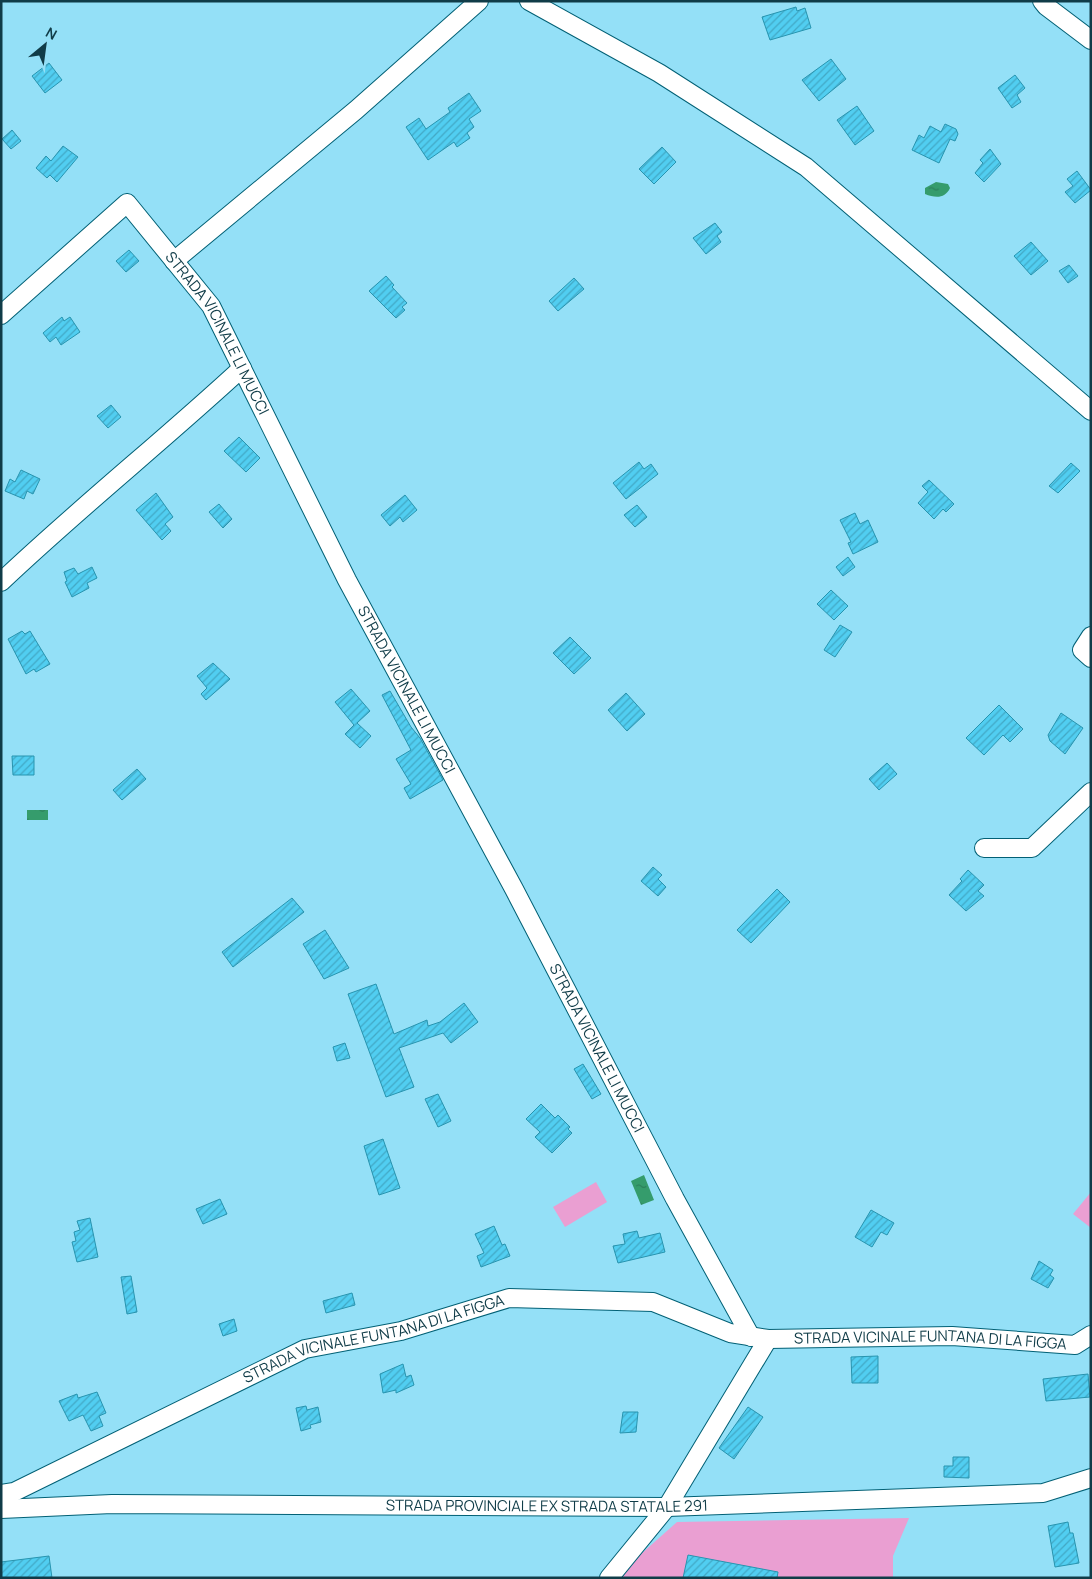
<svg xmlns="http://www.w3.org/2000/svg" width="1092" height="1579" font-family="Manrope,sans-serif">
	<defs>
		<pattern id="water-ripples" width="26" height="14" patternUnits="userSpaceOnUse" patternTransform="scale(1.25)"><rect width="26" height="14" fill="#359c6c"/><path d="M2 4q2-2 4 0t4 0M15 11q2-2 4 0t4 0" fill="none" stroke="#2b805b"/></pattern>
		<pattern id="building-hatch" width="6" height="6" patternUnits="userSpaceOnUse" patternTransform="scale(1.25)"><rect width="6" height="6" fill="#51cef1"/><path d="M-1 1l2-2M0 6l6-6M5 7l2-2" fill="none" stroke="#42a8c5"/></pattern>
	</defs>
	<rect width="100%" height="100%" fill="#94e0f7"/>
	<g fill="#ea9fd2">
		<polygon points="596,1182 607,1202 565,1227 553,1207"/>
		<polygon points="1091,1192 1091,1228 1073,1214"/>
		<polygon points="909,1518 893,1556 893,1578 621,1578 641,1554 677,1522"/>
	</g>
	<g fill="url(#water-ripples)">
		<path d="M 936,182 L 948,184 L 950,188 C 945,199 935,198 925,194 L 925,188 Z"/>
		<rect x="27" y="810" width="21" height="10"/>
		<polygon points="644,1175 654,1200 641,1205 631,1181"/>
	</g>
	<g fill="url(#building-hatch)" stroke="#2794af">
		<polygon points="796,7 797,11 805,8 811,28 770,40 762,17"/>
		<polygon points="831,59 846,79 819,101 802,80"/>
		<polygon points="49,63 62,80 45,93 32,76"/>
		<polygon points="1015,75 1025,88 1017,95 1021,102 1012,108 998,88"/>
		<polygon points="469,93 481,111 469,119 474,127 467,133 470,138 457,147 454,142 428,160 406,127 419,118 426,129 450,112 448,108"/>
		<polygon points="857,106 874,131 855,145 837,120"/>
		<polygon points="945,124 956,129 958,134 955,141 950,139 939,163 912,150 919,135 924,138 930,126 941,132"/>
		<polygon points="12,130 21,141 11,149 2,139"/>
		<polygon points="63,146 78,157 57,182 50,175 47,178 36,168 46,156 51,161"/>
		<polygon points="662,147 676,162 654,184 639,169"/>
		<polygon points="990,149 1001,164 984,182 975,173 983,163 980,160"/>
		<polygon points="1077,171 1091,190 1075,203 1065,192 1073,186 1067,179"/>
		<polygon points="715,223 722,232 717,236 721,242 706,254 693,238"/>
		<polygon points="1031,242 1048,261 1031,275 1014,256"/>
		<polygon points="129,250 139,261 126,272 116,261"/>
		<polygon points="1069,265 1078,276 1068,283 1059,271"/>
		<polygon points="386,276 394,285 392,287 407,303 402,307 405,310 396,318 369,291"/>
		<polygon points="574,278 584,289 558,311 549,301"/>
		<polygon points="62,317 64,321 70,317 80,332 61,345 56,337 50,342 43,333"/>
		<polygon points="111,405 121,417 108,428 97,416"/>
		<polygon points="239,437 260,458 246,472 224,451"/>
		<polygon points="639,462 644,469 651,464 658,474 626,499 613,483"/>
		<polygon points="1071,463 1080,471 1058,493 1049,486"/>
		<polygon points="21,470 40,479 33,494 27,491 24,499 5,491 10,479 15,482"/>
		<polygon points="929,480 954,504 946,512 943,509 934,519 918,503 928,492 922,486"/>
		<polygon points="156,493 173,517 165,524 171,531 162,540 136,510"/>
		<polygon points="405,495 417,510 403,522 400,517 390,526 381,515"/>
		<polygon points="219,504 232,519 223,528 209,512"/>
		<polygon points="637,505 647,517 635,527 624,515"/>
		<polygon points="855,513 860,524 868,520 878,542 853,554 848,543 851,542 840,520"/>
		<polygon points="848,557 855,567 843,576 836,567"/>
		<polygon points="92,567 97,578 87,583 89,588 72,597 65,582 67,581 64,572 74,568 78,574"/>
		<polygon points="831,590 848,606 834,620 817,604"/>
		<polygon points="840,625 852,632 835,657 824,650"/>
		<polygon points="22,631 25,634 30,631 50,664 36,672 34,669 26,674 8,639"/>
		<polygon points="570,637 591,658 574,674 553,653"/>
		<polygon points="213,663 230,679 206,700 201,694 207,688 197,676"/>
		<polygon points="351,689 370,711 357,723 371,736 360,748 345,734 354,725 335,702"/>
		<polygon points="390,691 411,727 420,738 443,780 410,799 404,788 411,784 396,759 411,750 382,695"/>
		<polygon points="626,693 645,714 627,731 608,710"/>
		<polygon points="999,705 1023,729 1010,742 1003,735 984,755 966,738"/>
		<polygon points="1061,713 1083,728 1065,754 1050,741 1048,735"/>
		<polygon points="12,756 34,756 34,775 13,775"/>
		<polygon points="887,763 897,774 879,790 869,779"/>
		<polygon points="137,769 146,779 122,800 113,790"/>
		<polygon points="653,867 662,875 658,879 666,887 658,896 641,881"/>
		<polygon points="968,870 984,885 978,891 984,896 966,911 949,895 962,881 960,879"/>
		<polygon points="777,889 790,902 751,943 737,930"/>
		<polygon points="292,898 304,912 233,967 222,952"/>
		<polygon points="325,930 349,968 324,979 303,944"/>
		<polygon points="376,984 394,1034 427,1020 428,1026 440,1022 464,1003 478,1022 451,1043 443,1033 399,1048 414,1087 386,1097 348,994"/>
		<polygon points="345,1043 350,1058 337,1061 333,1047"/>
		<polygon points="583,1064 601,1094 592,1099 574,1069"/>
		<polygon points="438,1094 451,1121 438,1127 425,1099"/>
		<polygon points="541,1104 555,1118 558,1115 570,1127 568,1129 572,1133 552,1153 535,1137 540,1132 526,1119"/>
		<polygon points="383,1139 400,1188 379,1195 364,1146"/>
		<polygon points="220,1199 227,1214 203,1224 196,1209"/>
		<polygon points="871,1210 894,1223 887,1235 881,1232 872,1247 855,1237"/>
		<polygon points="90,1218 98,1257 77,1262 72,1242 76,1241 74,1232 80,1230 77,1221"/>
		<polygon points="494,1226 502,1245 505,1244 510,1256 481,1267 477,1256 484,1253 475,1234"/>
		<polygon points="637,1231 639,1238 660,1233 665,1252 618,1263 613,1246 625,1244 623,1234"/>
		<polygon points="1039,1261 1053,1270 1050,1275 1054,1278 1048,1288 1031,1279"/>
		<polygon points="131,1276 137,1312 127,1314 121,1277"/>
		<polygon points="352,1293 355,1305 326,1313 323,1301"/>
		<polygon points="234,1319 237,1331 223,1336 219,1324"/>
		<polygon points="878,1356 878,1383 852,1383 851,1357"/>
		<polygon points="403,1364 406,1377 411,1375 414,1385 396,1393 396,1390 383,1393 380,1374"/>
		<polygon points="1088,1374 1090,1397 1046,1401 1043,1379"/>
		<polygon points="97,1392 106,1413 99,1416 103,1426 91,1431 83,1415 69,1421 59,1401 77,1394 78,1398"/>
		<polygon points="306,1406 307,1410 318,1407 321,1422 310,1425 311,1428 301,1431 296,1408"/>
		<polygon points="748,1407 763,1417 734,1459 719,1448"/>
		<polygon points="623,1412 638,1412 636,1432 620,1433"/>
		<polygon points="953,1457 969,1457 969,1478 944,1477 944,1466 953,1466"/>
		<polygon points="1068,1522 1070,1533 1073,1533 1079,1563 1055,1567 1048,1526"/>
		<polygon points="688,1555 778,1572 777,1578 683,1578"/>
		<polygon points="49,1556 52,1578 1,1578 1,1562"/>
	</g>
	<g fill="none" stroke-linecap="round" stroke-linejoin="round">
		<defs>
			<g id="minor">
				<polyline points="529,1 659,73 806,167 1091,411"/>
				<polyline points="1042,1 1046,6 1091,40"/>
				<polyline points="174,261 356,110 479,1"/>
				<path id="s1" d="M 1,315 L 127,203 L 211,306 L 347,580 L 514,889 L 675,1199 L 751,1337"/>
				<path d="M 1,582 C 79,508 163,441 242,368"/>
				<polyline points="1091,636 1082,650 1091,658"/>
				<polyline points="984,848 1032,848 1091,792"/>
				<path id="s2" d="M 1,1494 L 14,1492 L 305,1349 L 401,1331 L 509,1298 L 653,1302 L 730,1333 L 768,1339 L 952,1336 L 1075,1345 L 1091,1335"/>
				<path id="s3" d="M 1,1509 L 112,1504 L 667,1507 L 1043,1493 L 1091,1478"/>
				<polyline points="609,1578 667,1507 768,1339"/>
			</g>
		</defs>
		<use href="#minor" stroke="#026075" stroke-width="20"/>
		<use href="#minor" stroke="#fff" stroke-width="18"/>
	</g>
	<g text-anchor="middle" stroke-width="5" stroke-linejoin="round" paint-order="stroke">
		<g font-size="15" fill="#103c48" stroke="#94e0f7">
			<text dy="5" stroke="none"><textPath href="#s1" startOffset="328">STRADA VICINALE LI MUCCI</textPath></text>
			<text dy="5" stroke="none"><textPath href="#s1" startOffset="732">STRADA VICINALE LI MUCCI</textPath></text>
			<text dy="5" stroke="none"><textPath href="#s1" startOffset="1138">STRADA VICINALE LI MUCCI</textPath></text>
			<text dy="5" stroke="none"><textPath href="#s2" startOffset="406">STRADA VICINALE FUNTANA DI LA FIGGA</textPath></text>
			<text dy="5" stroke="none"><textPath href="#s2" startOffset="976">STRADA VICINALE FUNTANA DI LA FIGGA</textPath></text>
			<text dy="5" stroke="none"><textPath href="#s3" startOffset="546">STRADA PROVINCIALE EX STRADA STATALE 291</textPath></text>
		</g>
	</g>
	<rect width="1092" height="1579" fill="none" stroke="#103c48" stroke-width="5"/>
	<g transform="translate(45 45) rotate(29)" stroke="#94e0f7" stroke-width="4" paint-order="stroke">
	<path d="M0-4L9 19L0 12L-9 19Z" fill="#103c48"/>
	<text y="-8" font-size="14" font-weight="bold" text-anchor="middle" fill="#103c48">N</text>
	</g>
</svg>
